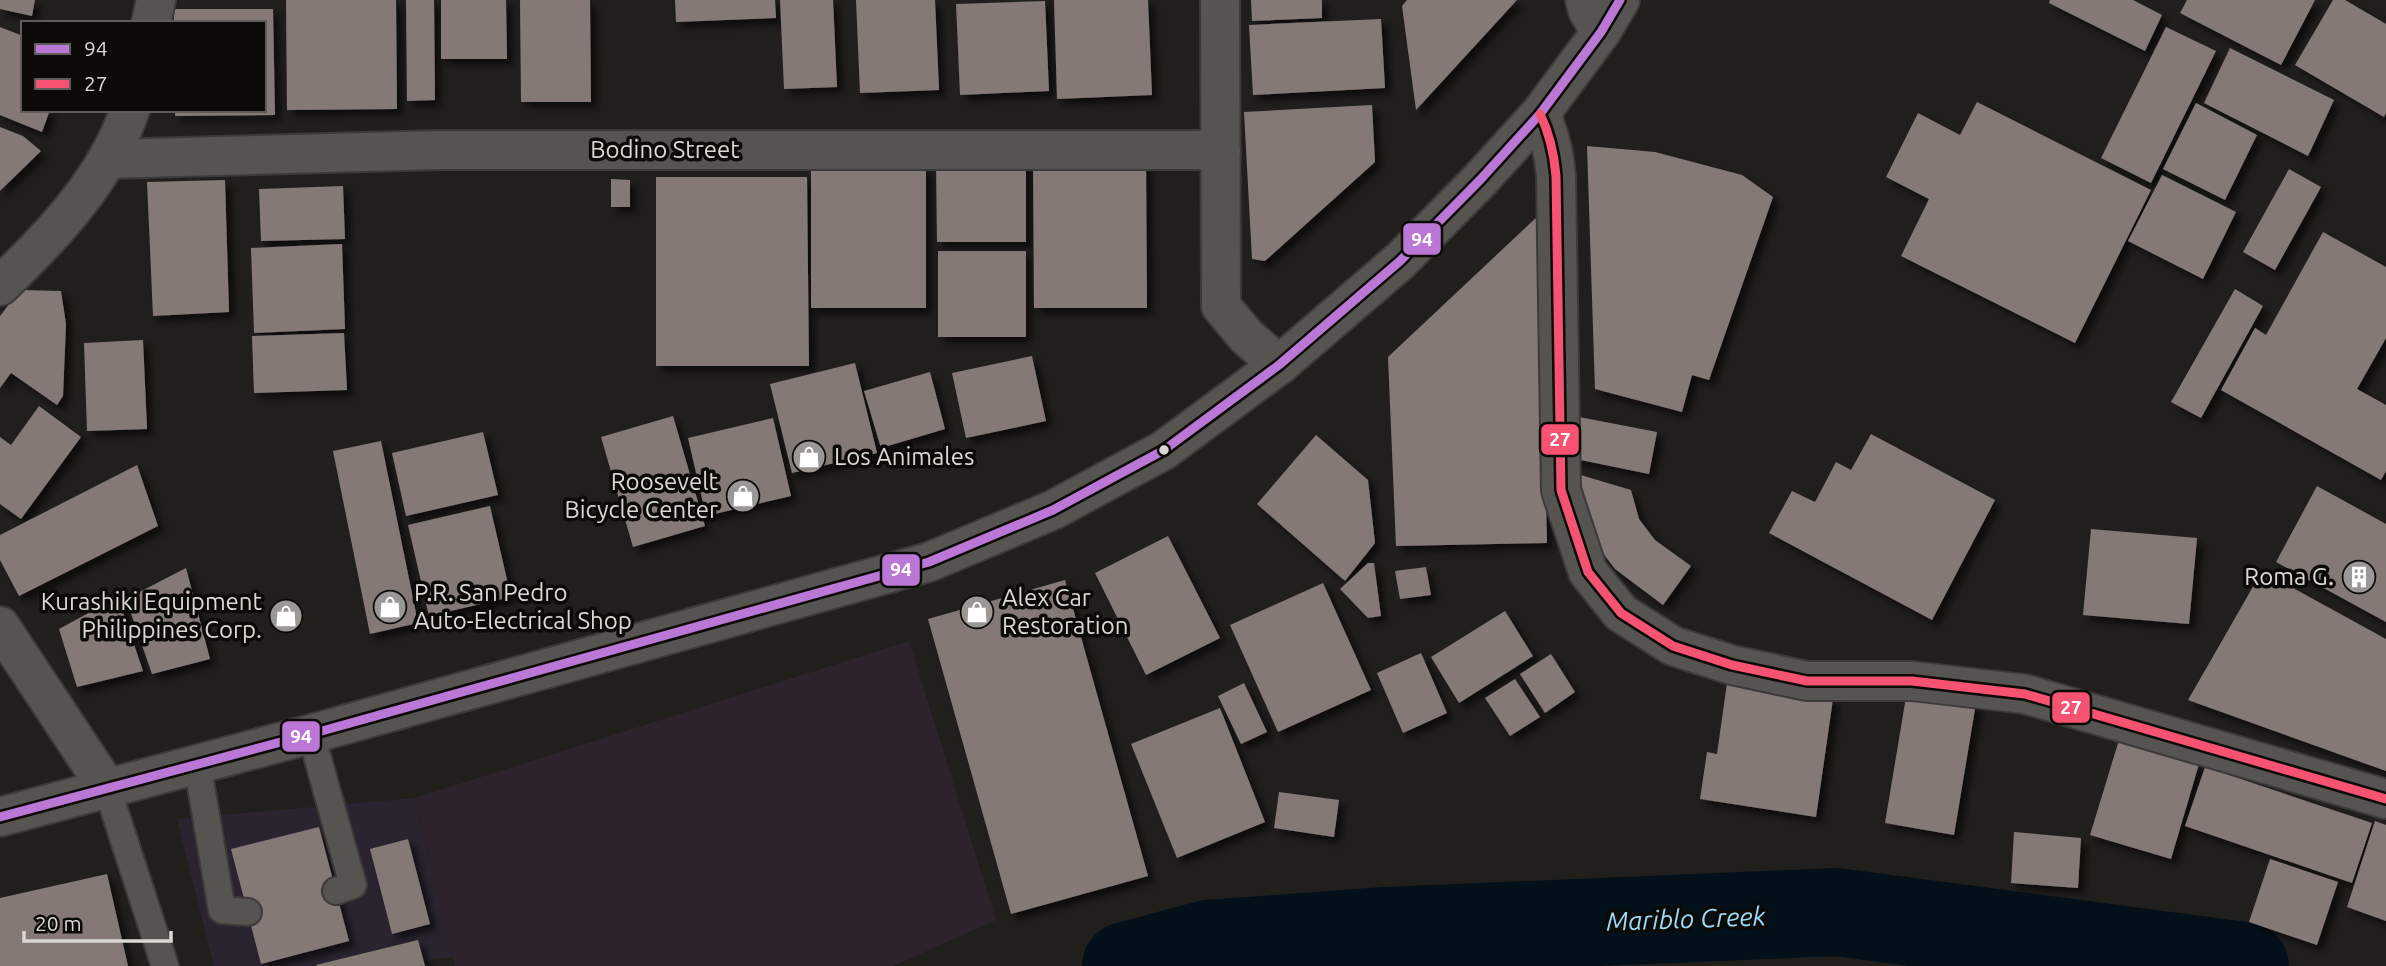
<svg xmlns="http://www.w3.org/2000/svg" width="2386" height="966" font-family="Ubuntu,sans-serif">
	<defs>
		<filter id="shadow"><feDropShadow dx="6" dy="6" stdDeviation="3.5" flood-color="#0009"/></filter>
	</defs>
	<rect width="100%" height="100%" fill="#211f1c"/>
	<polygon fill="#2b2330" points="415,798 453,957 365,966 214,966 177,819"/>
	<polygon fill="#2e222c" points="909,641 996,920 893,966 455,966 415,798"/>
	<g fill="none" stroke-linecap="round" stroke-linejoin="round">
		<polyline stroke="#03101a" stroke-width="88" points="1126,966 1208,944 1386,931 1837,912 2245,966"/>
	</g>
	<g fill="#857976" filter="url(#shadow)">
		<polygon points="0,0 35,0 32,16 0,9"/>
		<polygon points="286,0 396,0 397,109 287,110"/>
		<polygon points="406,0 434,0 435,100 407,101"/>
		<polygon points="441,0 506,0 507,59 441,59"/>
		<polygon points="520,0 590,0 591,102 521,102"/>
		<polygon points="675,0 775,0 776,18 676,22"/>
		<polygon points="780,0 833,0 837,87 784,89"/>
		<polygon points="856,0 935,0 939,90 860,93"/>
		<polygon points="1054,0 1148,0 1152,95 1057,99"/>
		<polygon points="1251,0 1322,0 1322,18 1252,21"/>
		<polygon points="1407,0 1517,0 1416,110 1402,6"/>
		<polygon points="2050,0 2133,0 2162,15 2145,51 2049,3"/>
		<polygon points="2187,0 2315,0 2281,65 2180,13"/>
		<polygon points="2333,0 2345,0 2386,24 2386,113 2384,117 2295,65"/>
		<polygon points="1045,1 1049,91 960,95 956,4"/>
		<polygon points="174,9 273,9 275,115 175,116 175,110 264,110 264,23 174,23"/>
		<polygon points="1381,19 1385,88 1253,95 1249,25"/>
		<polygon points="0,27 23,36 23,110 50,110 42,132 0,115"/>
		<polygon points="2166,27 2216,51 2151,183 2101,158"/>
		<polygon points="2230,48 2334,100 2308,156 2204,103"/>
		<polygon points="1977,102 2151,190 2075,343 1901,256 1929,199 1886,177 1918,113 1960,135"/>
		<polygon points="2196,103 2257,135 2225,200 2163,169"/>
		<polygon points="1372,105 1375,162 1265,261 1252,259 1244,112"/>
		<polygon points="0,127 23,136 41,151 0,191"/>
		<polygon points="1587,146 1655,152 1742,175 1773,197 1709,380 1692,375 1682,412 1595,389"/>
		<polygon points="1033,160 1146,160 1147,308 1034,308"/>
		<polygon points="936,161 1026,161 1026,242 937,242"/>
		<rect x="811" y="168" width="115" height="140"/>
		<polygon points="2289,169 2321,187 2275,270 2243,252"/>
		<polygon points="2162,175 2236,212 2203,279 2128,241"/>
		<polygon points="656,177 807,177 809,366 656,366"/>
		<polygon points="611,179 630,180 630,207 611,207"/>
		<polygon points="225,180 229,312 153,316 147,182"/>
		<polygon points="343,186 345,239 261,241 259,189"/>
		<polygon points="1539,215 1547,543 1396,546 1388,357"/>
		<polygon points="2323,232 2386,267 2386,338 2357,389 2386,405 2386,471 2381,480 2221,390 2255,328 2266,335"/>
		<polygon points="342,244 345,329 254,333 251,248"/>
		<rect x="938" y="251" width="88" height="86"/>
		<polygon points="2235,289 2263,306 2201,418 2171,402"/>
		<polygon points="20,290 61,291 66,324 63,396 57,405 11,373 0,388 0,316"/>
		<polygon points="344,333 347,390 254,393 252,336"/>
		<polygon points="143,340 147,429 87,431 84,343"/>
		<polygon points="1032,356 1046,421 966,438 952,373"/>
		<polygon points="855,363 877,453 792,473 770,384"/>
		<polygon points="930,372 945,429 881,448 864,391"/>
		<polygon points="39,406 81,437 21,519 0,504 0,437 11,445"/>
		<polygon points="673,416 705,526 633,547 601,437"/>
		<polygon points="1574,416 1657,432 1649,474 1566,457"/>
		<polygon points="773,418 791,496 706,516 688,438"/>
		<polygon points="483,432 498,495 406,516 392,453"/>
		<polygon points="1871,434 1995,500 1932,620 1769,533 1792,491 1815,502 1836,462 1851,470"/>
		<polygon points="1316,435 1368,480 1375,543 1345,581 1257,504"/>
		<polygon points="381,441 418,623 370,634 333,451"/>
		<polygon points="137,465 158,526 19,596 0,560 0,535"/>
		<polygon points="1574,473 1631,490 1639,519 1655,540 1691,566 1663,605 1615,569 1599,548"/>
		<polygon points="2317,486 2386,524 2386,622 2276,562"/>
		<polygon points="490,506 511,597 429,616 408,525"/>
		<polygon points="2091,529 2197,538 2189,624 2083,615"/>
		<polygon points="1168,536 1220,638 1146,675 1095,573"/>
		<polygon points="1368,563 1374,563 1381,616 1368,618 1340,589"/>
		<polygon points="1426,567 1431,595 1400,599 1395,571"/>
		<polygon points="186,568 210,659 152,674 126,599"/>
		<polygon points="2262,571 2386,639 2386,771 2188,700"/>
		<polygon points="1065,580 1148,876 1011,914 928,619"/>
		<polygon points="1323,583 1371,690 1278,732 1230,625"/>
		<polygon points="118,597 143,671 77,687 59,629"/>
		<polygon points="1505,611 1533,656 1459,703 1431,657"/>
		<polygon points="1421,653 1447,713 1403,733 1377,673"/>
		<polygon points="1551,654 1575,692 1545,713 1520,674"/>
		<polygon points="1515,679 1540,717 1510,736 1485,698"/>
		<polygon points="1244,683 1267,732 1241,744 1218,696"/>
		<polygon points="1727,683 1833,699 1816,817 1700,799 1707,752 1717,754"/>
		<polygon points="1907,691 1976,703 1954,835 1885,823"/>
		<polygon points="1220,708 1265,822 1177,858 1131,744"/>
		<polygon points="2119,740 2199,764 2171,859 2090,835"/>
		<polygon points="2205,767 2372,823 2352,883 2185,826"/>
		<polygon points="1279,792 1339,800 1334,837 1274,828"/>
		<polygon points="2375,821 2386,825 2386,921 2347,907"/>
		<polygon points="319,827 349,941 261,964 231,849"/>
		<polygon points="2014,832 2081,838 2078,888 2011,883"/>
		<polygon points="408,839 430,924 392,934 370,849"/>
		<polygon points="2270,859 2338,882 2317,945 2249,922"/>
		<polygon points="107,874 128,966 0,966 0,898"/>
		<polygon points="418,940 425,966 317,966 316,965"/>
	</g>
	<g fill="none" stroke-linecap="round" stroke-linejoin="round">
		<defs>
			<g id="lane">
				<polyline points="311,734 353,885 336,891"/>
				<polyline points="197,763 222,910 248,912"/>
				<polyline points="107,788 165,966"/>
			</g>
			<g id="street">
				<polyline points="1220,0 1221,306 1246,336 1279,365"/>
				<polyline points="151,23 156,0"/>
				<path d="M 1540,114 C 1550,134 1554,153 1556,176 L 1561,490 L 1588,572 L 1621,613 L 1673,646 L 1732,665 L 1807,681 L 1912,681 L 2025,694 L 2386,799"/>
				<polyline points="108,159 439,150 1221,150"/>
				<path d="M 0,286 C 53,235 105,181 130,110"/>
				<polyline points="0,626 107,788"/>
			</g>
			<g id="secondary">
				<polyline points="1585,0 1588,11 1601,32"/>
				<polyline points="0,817 311,734 929,562 1053,510 1164,450 1279,365 1400,261 1480,180 1540,114 1601,32 1620,0"/>
			</g>
		</defs>
		<use href="#lane" stroke="#3c3a38" stroke-width="30"/>
		<use href="#street" stroke="#3c3a38" stroke-width="42"/>
		<use href="#secondary" stroke="#3c3a38" stroke-width="42"/>
		<use href="#lane" stroke="#565451" stroke-width="26"/>
		<use href="#street" stroke="#565451" stroke-width="38"/>
		<use href="#secondary" stroke="#565451" stroke-width="38"/>
		<defs>
			<polyline id="bus-1" points="0,817 311,734 929,562 1053,510 1164,450 1279,365 1400,261 1480,180 1540,114 1601,32 1620,0"/>
			<path id="bus-2" d="M 1540,114 C 1550,134 1554,153 1556,176 L 1561,490 L 1588,572 L 1621,613 L 1673,646 L 1732,665 L 1807,681 L 1912,681 L 2025,694 L 2386,799"/>
		</defs>
		<use href="#bus-1" stroke="#0c0a07" stroke-width="14"/>
		<use href="#bus-2" stroke="#0c0a07" stroke-width="14"/>
		<use href="#bus-1" stroke="#ba77d6" stroke-width="9"/>
		<use href="#bus-2" stroke="#f65372" stroke-width="9"/>
	</g>
	<defs>
		<symbol id="shop-disc" viewBox="-11 -11 22 22"><circle r="9.5" fill="#9a9794" stroke="#0c0a07"/><path d="M-5-2.5h2.3a2.7 3.5 0 0 1 5.4 0H5L5.5 6h-11ZM-1.5-2.5h3a1.5 2.3 0 0 0-3 0Z" fill="#fff"/></symbol>
		<symbol id="building-disc" viewBox="-11 -11 22 22"><circle r="9.5" fill="#9a9794" stroke="#0c0a07"/><path d="M-4-6H4V6H1V3H-1V6H-4ZM-2.5-4.3h1.7v1.8h-1.7ZM.8-4.3h1.7v1.8H.8ZM-2.5-1h1.7V.8h-1.7ZM.8-1h1.7V.8H.8Z" fill="#fff"/></symbol>
	</defs>
	<g fill-rule="evenodd">
		<use href="#shop-disc" x="790" y="438" width="38" height="38"/>
		<use href="#shop-disc" x="724" y="477" width="38" height="38"/>
		<use href="#building-disc" x="2340" y="558" width="38" height="38"/>
		<use href="#shop-disc" x="371" y="588" width="38" height="38"/>
		<use href="#shop-disc" x="958" y="593" width="38" height="38"/>
		<use href="#shop-disc" x="267" y="597" width="38" height="38"/>
	</g>
	<circle fill="#dbd8d4" stroke="#0c0a07" stroke-width="2.5" cx="1164" cy="450" r="6"/>
	<g text-anchor="middle" stroke-width="7" stroke-linejoin="round" paint-order="stroke">
		<g font-size="24" fill="#dbd8d4" stroke="#0c0a07">
			<text x="665" y="158">Bodino Street</text>
		</g>
		<g font-size="24" fill="#dbd8d4" stroke="#0c0a07" text-anchor="start">
			<text x="834" y="465">Los Animales</text>
			<text x="718" y="490" text-anchor="end">Roosevelt<tspan x="718" dy="28">Bicycle Center</tspan></text>
			<text x="2334" y="585" text-anchor="end">Roma G.</text>
			<text x="414" y="601">P.R. San Pedro<tspan x="414" dy="28">Auto-Electrical Shop</tspan></text>
			<text x="1002" y="606">Alex Car<tspan x="1002" dy="28">Restoration</tspan></text>
			<text x="262" y="610" text-anchor="end">Kurashiki Equipment<tspan x="262" dy="28">Philippines Corp.</tspan></text>
		</g>
		<g font-size="26" font-style="italic" fill="#9cdafa" stroke="#0c0a07">
			<text transform="translate(1686 919) rotate(-2)" y="9">Mariblo Creek</text>
		</g>
	</g>
	<g stroke="#0c0a07" stroke-width="2.5">
		<rect x="1402" y="222" width="40" height="34" rx="7" fill="#ba77d6"/>
		<rect x="1540" y="423" width="40" height="33" rx="7" fill="#f65372"/>
		<rect x="881" y="553" width="40" height="34" rx="7" fill="#ba77d6"/>
		<rect x="2051" y="691" width="40" height="33" rx="7" fill="#f65372"/>
		<rect x="281" y="720" width="40" height="33" rx="7" fill="#ba77d6"/>
	</g>
	<g font-size="19" text-anchor="middle" font-weight="bold" fill="#fff">
		<text x="1422" y="246">94</text>
		<text x="1560" y="446">27</text>
		<text x="901" y="576">94</text>
		<text x="2071" y="714">27</text>
		<text x="301" y="743">94</text>
	</g>
	<rect x="21" y="21" width="245" height="91" fill="#0c0a07" stroke="#5f5c59" stroke-width="2"/>
	<rect x="35" y="44" width="35" height="10" fill="#ba77d6" stroke="#5f5c59" stroke-width="2"/>
	<text x="84" y="56" font-size="21" fill="#dbd8d4">94</text>
	<rect x="35" y="79" width="35" height="10" fill="#f65372" stroke="#5f5c59" stroke-width="2"/>
	<text x="84" y="91" font-size="21" fill="#dbd8d4">27</text>
	<path d="M24 931v10h147v-10" fill="none" stroke="#dbd8d4" stroke-width="3.5"/>
	<text x="35" y="931" font-size="21" fill="#dbd8d4" stroke="#0c0a07" stroke-width="5" paint-order="stroke">20 m</text>
</svg>
